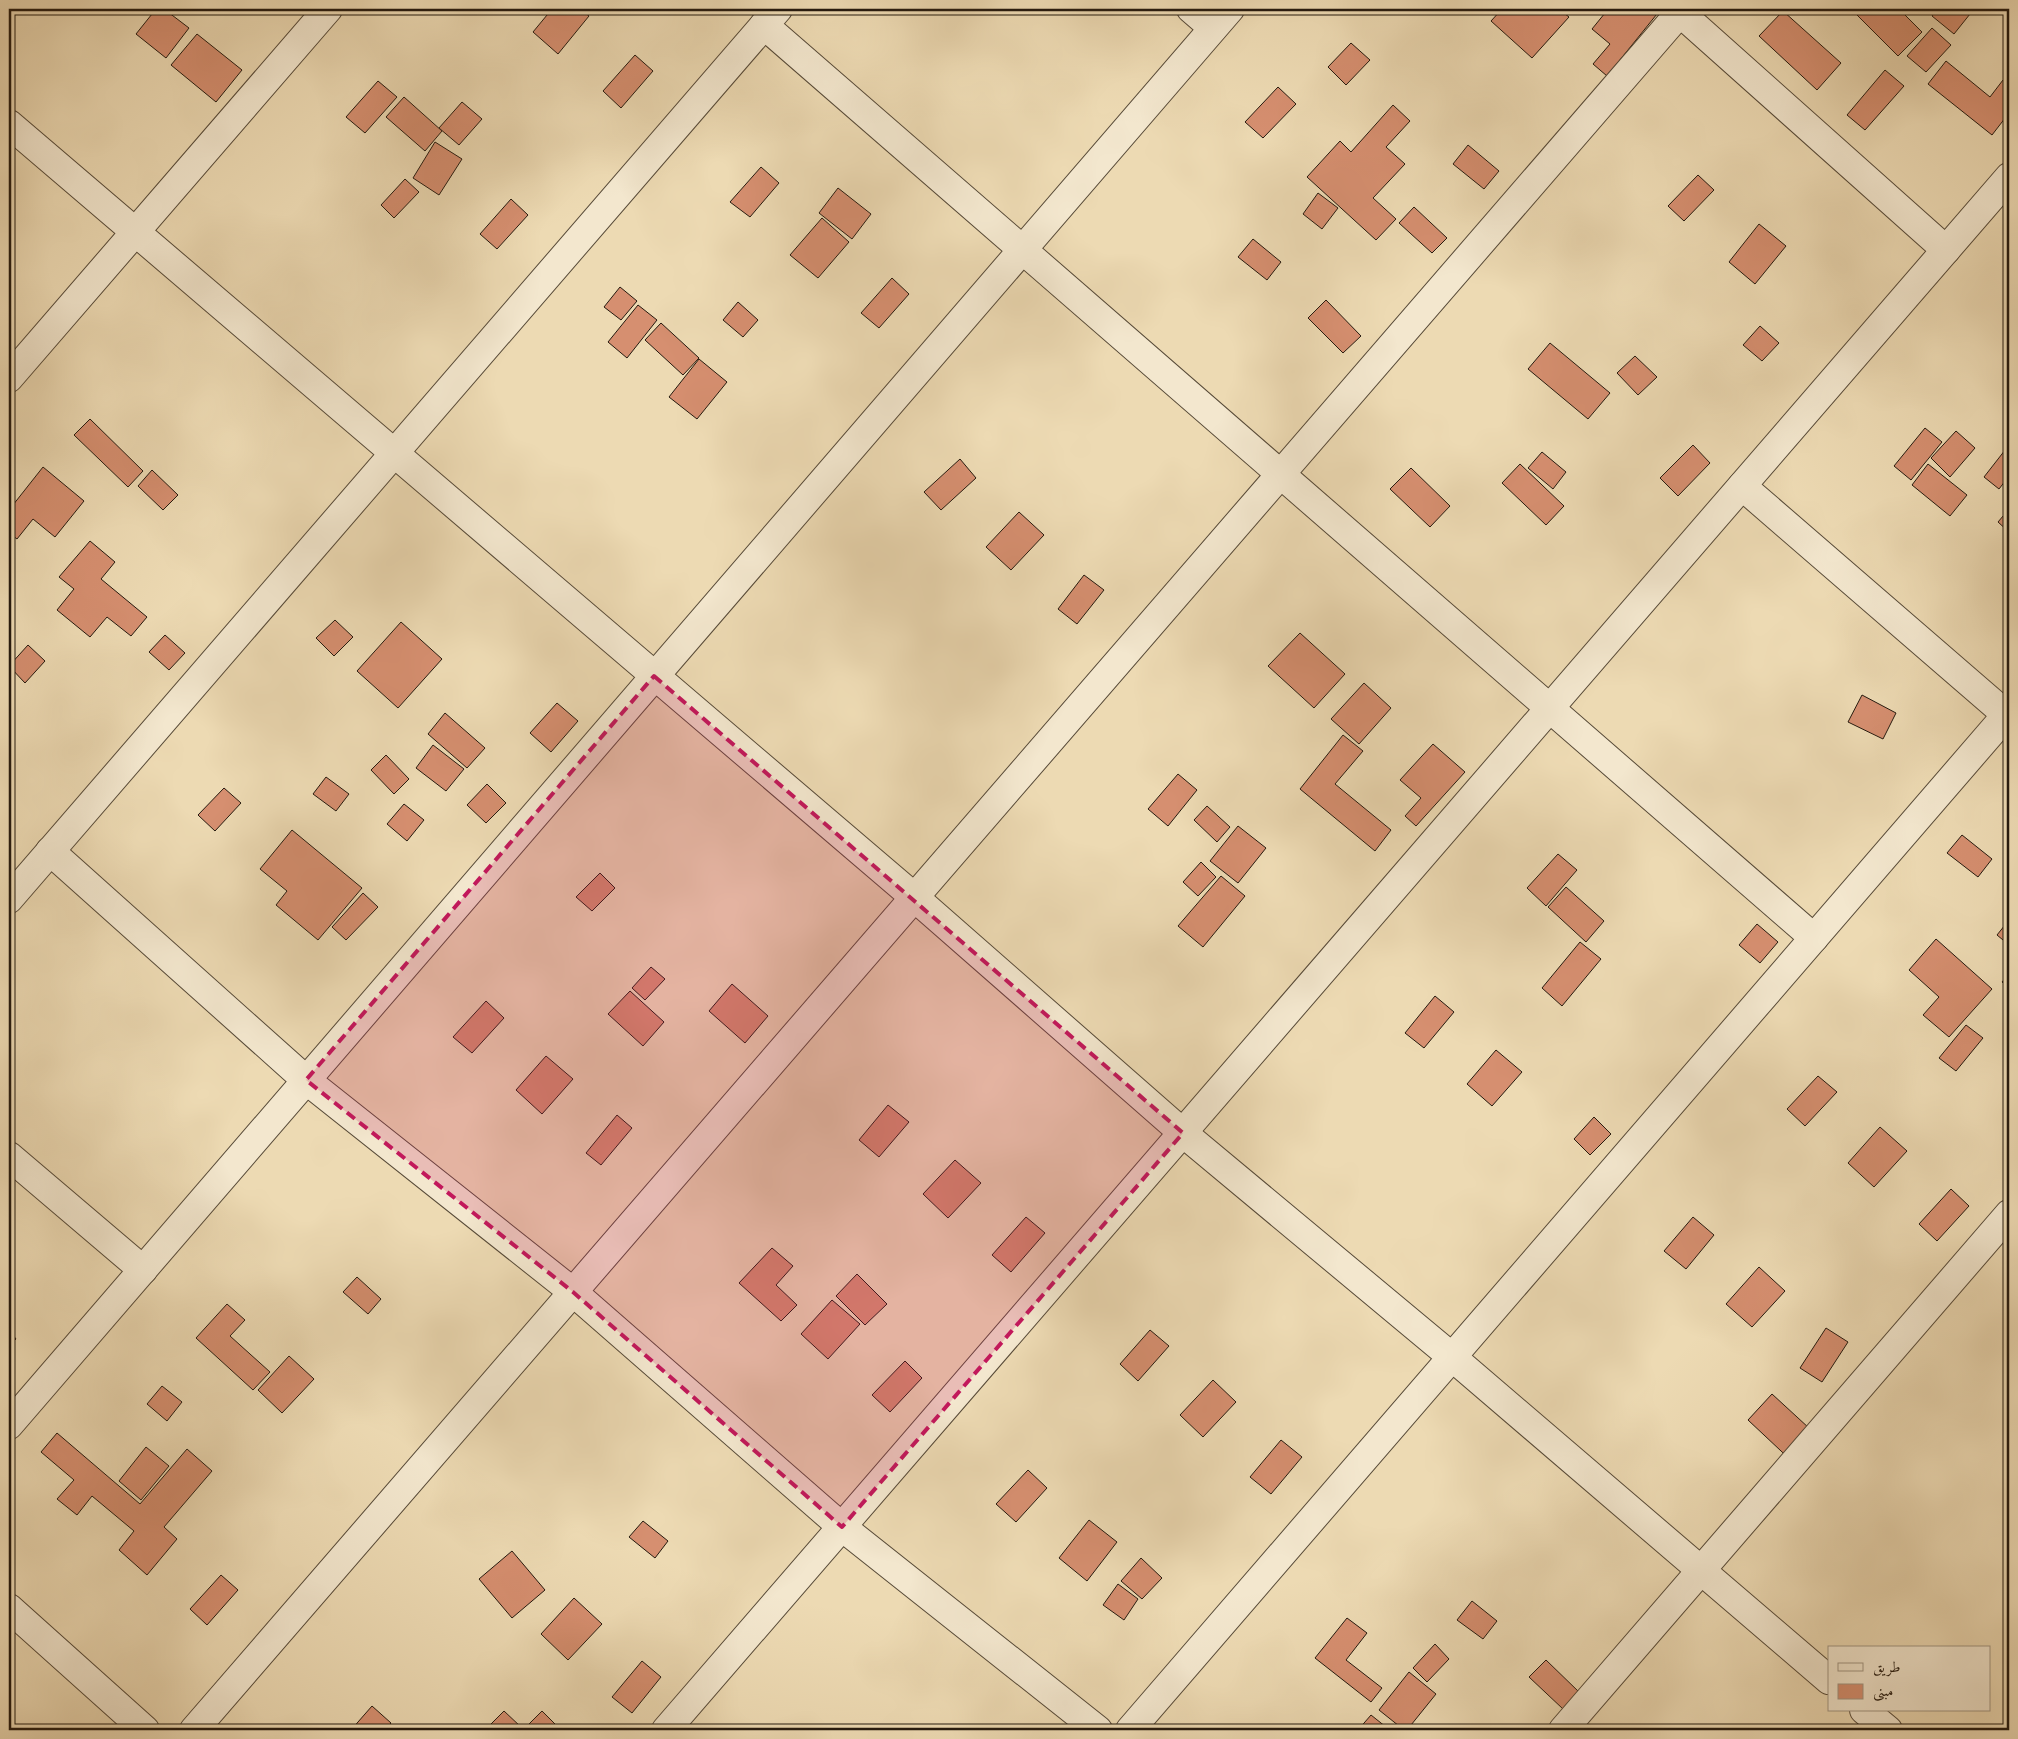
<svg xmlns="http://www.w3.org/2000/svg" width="2018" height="1739" font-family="'IM FELL DW Pica',Amiri,serif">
	<rect width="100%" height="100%" fill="#eddab3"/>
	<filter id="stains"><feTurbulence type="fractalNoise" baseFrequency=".004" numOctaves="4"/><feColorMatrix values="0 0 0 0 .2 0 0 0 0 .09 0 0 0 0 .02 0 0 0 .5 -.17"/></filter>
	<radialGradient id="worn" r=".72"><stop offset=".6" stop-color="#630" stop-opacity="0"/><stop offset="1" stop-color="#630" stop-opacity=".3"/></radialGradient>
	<g fill="#d68f70" stroke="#251a0f">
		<polygon points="156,9 164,9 189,28 166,58 136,34"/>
		<polygon points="552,9 580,9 589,16 558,54 533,32"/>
		<polygon points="1502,9 1559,9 1569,17 1532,58 1491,21"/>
		<polygon points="1599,9 1661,9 1607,76 1593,64 1610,44 1592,29 1605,13"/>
		<polygon points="1851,9 1899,9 1922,32 1898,56"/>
		<polygon points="1937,9 1974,9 1954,34 1932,16"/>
		<polygon points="1783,11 1841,63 1817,90 1759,36"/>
		<polygon points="1932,28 1951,45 1926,72 1907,56"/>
		<polygon points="197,34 242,70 216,102 171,65"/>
		<polygon points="1351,43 1370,60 1346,85 1328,67"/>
		<polygon points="635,55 653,71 621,108 603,91"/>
		<polygon points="1946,61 1990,97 2003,80 2009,85 2009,113 1992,135 1928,84"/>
		<polygon points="1885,70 1904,86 1865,130 1847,115"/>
		<polygon points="378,81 397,97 365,133 346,117"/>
		<polygon points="1278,87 1296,104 1263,138 1245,122"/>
		<polygon points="404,97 442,131 425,151 386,117"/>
		<polygon points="462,102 482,119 459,145 439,128"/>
		<polygon points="1393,105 1410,121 1386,147 1405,164 1373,198 1396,219 1376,240 1307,177 1340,141 1351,152"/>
		<polygon points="435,142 462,159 439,195 413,178"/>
		<polygon points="1468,145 1499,171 1484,189 1453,164"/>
		<polygon points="761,167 779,183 750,217 730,202"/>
		<polygon points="1698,175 1714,190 1684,221 1668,206"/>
		<polygon points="405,179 419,192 394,218 381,205"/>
		<polygon points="838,188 871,214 852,239 819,213"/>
		<polygon points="1318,193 1338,208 1322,229 1303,214"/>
		<polygon points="511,199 528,215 497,249 480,234"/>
		<polygon points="1414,207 1447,238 1432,253 1399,223"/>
		<polygon points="822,218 849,242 818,278 790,255"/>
		<polygon points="1759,224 1786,246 1755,284 1729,262"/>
		<polygon points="1253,239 1281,262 1267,280 1238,257"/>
		<polygon points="892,278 909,294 879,328 861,313"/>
		<polygon points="620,287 637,301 621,320 604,307"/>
		<polygon points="1326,300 1361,336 1343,353 1308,318"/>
		<polygon points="738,302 758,320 743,337 723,320"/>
		<polygon points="638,305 657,320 627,358 608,342"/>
		<polygon points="661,323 699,358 683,375 645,340"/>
		<polygon points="1760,326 1779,343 1762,361 1743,345"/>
		<polygon points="1550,343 1610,393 1588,419 1528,369"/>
		<polygon points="1635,356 1657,377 1638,395 1617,373"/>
		<polygon points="699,359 727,382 697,419 669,397"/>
		<polygon points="90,419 143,471 128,487 74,435"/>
		<polygon points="1925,428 1942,442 1911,480 1894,466"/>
		<polygon points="1956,431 1975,448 1950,477 1931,458"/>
		<polygon points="1693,445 1710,463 1678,496 1660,478"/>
		<polygon points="2009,445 2009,476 1999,489 1984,477"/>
		<polygon points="1542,452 1566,472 1553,489 1528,468"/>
		<polygon points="960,459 976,478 941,510 924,492"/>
		<polygon points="1520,464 1564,506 1546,525 1502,483"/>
		<polygon points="1928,464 1967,495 1950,516 1912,485"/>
		<polygon points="43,467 84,501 55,537 33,519 17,539 9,533 9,510"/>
		<polygon points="1411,468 1450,506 1430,527 1390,489"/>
		<polygon points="152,470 178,495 163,510 138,486"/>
		<polygon points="2009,509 2009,532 1998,522"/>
		<polygon points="1019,512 1044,535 1011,570 986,547"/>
		<polygon points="90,541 115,562 101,579 147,617 131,636 107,617 90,637 57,610 74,589 59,577"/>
		<polygon points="1084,575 1104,590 1077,624 1058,609"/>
		<polygon points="335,620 353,637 334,656 316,638"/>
		<polygon points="401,622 442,659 398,708 357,671"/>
		<polygon points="1300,633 1345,674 1314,708 1268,666"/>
		<polygon points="165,635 185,653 169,670 149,652"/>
		<polygon points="28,645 45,661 25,683 9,666"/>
		<polygon points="1364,683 1391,708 1359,744 1331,719"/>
		<polygon points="1862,695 1896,713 1883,739 1848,722"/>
		<polygon points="557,703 578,721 551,752 530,733"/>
		<polygon points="445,713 485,748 467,768 428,734"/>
		<polygon points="1343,735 1363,751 1335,784 1391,830 1375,851 1300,789"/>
		<polygon points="1433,744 1465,772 1416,826 1405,816 1421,798 1400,780"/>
		<polygon points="433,745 464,769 446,791 416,768"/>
		<polygon points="386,755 409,779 394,794 371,770"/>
		<polygon points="1178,774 1197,790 1168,826 1148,809"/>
		<polygon points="326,777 349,794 336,811 313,794"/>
		<polygon points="487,784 506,803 486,823 467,805"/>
		<polygon points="224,788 241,803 215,831 198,815"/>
		<polygon points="404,804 424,820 407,841 387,824"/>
		<polygon points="1207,806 1230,827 1217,842 1194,820"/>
		<polygon points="1238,826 1266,848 1238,883 1210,861"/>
		<polygon points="292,830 362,888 318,940 276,905 287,891 260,869"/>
		<polygon points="1962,835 1992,859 1978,877 1947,853"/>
		<polygon points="1558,854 1577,870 1546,906 1527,888"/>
		<polygon points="1201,862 1216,877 1198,896 1183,882"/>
		<polygon points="600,873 615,888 592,911 576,897"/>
		<polygon points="1221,876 1245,896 1203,947 1178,926"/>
		<polygon points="1566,887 1604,921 1586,942 1548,907"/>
		<polygon points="363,893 378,907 346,940 332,927"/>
		<polygon points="2009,920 2009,945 1997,935"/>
		<polygon points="1757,924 1778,942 1760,963 1739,945"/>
		<polygon points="1936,939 1992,989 1949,1037 1923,1015 1939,997 1909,970"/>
		<polygon points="1580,942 1601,959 1562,1006 1542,988"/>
		<polygon points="651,967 665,979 645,1000 632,988"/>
		<polygon points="2009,974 2009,988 2002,982"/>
		<polygon points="732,984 768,1016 745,1043 709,1011"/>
		<polygon points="630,991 664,1022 643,1046 608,1014"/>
		<polygon points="1435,996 1454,1012 1424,1048 1405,1033"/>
		<polygon points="486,1001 504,1018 472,1053 453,1037"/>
		<polygon points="1966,1025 1983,1038 1956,1071 1939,1058"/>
		<polygon points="1496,1050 1522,1072 1492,1106 1467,1084"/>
		<polygon points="546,1056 573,1079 542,1114 516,1090"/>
		<polygon points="1818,1076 1837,1092 1805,1126 1787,1109"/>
		<polygon points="888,1105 909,1122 879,1157 859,1140"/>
		<polygon points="617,1115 632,1128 601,1165 586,1153"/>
		<polygon points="1594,1117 1611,1134 1590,1155 1574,1139"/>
		<polygon points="1880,1127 1907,1151 1874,1187 1848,1163"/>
		<polygon points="955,1160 981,1183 948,1218 923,1194"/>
		<polygon points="1951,1189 1969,1206 1937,1241 1919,1224"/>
		<polygon points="1026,1217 1045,1233 1011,1272 992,1255"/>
		<polygon points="1693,1217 1714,1235 1686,1269 1664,1251"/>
		<polygon points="772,1248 793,1266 776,1285 797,1305 781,1321 739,1283"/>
		<polygon points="1759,1267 1785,1291 1752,1327 1726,1304"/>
		<polygon points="857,1274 887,1304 865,1325 836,1296"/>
		<polygon points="357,1277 381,1299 368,1314 343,1292"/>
		<polygon points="832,1300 860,1324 828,1359 801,1334"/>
		<polygon points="227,1304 245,1320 230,1336 270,1372 253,1390 196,1338"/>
		<polygon points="1826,1328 1848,1342 1822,1382 1800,1368"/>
		<polygon points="9,1330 16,1339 9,1345"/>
		<polygon points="1150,1330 1169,1346 1138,1381 1120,1364"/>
		<polygon points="289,1356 314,1379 282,1413 258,1390"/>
		<polygon points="905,1361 922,1378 890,1412 872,1395"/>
		<polygon points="1213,1380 1236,1402 1203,1437 1180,1415"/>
		<polygon points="162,1386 182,1402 167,1421 147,1404"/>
		<polygon points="1772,1394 1822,1440 1797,1466 1748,1420"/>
		<polygon points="57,1433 140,1504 187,1449 212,1471 164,1527 177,1539 147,1575 119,1550 134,1531 92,1496 77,1515 57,1499 74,1480 41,1452"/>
		<polygon points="1281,1440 1302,1457 1271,1494 1250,1477"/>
		<polygon points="146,1447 169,1466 141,1500 119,1481"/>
		<polygon points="1028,1470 1047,1488 1016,1522 996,1504"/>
		<polygon points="1089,1520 1117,1542 1087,1581 1059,1558"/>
		<polygon points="643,1521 668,1541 655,1558 629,1537"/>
		<polygon points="512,1551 545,1590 512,1618 479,1579"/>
		<polygon points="1141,1558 1162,1578 1142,1599 1121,1581"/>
		<polygon points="221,1575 238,1590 207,1625 190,1609"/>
		<polygon points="1118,1584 1138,1599 1124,1620 1103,1605"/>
		<polygon points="574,1598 602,1624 568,1660 541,1634"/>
		<polygon points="1472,1601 1497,1621 1483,1639 1457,1620"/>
		<polygon points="1347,1618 1367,1633 1346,1660 1382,1688 1371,1702 1315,1658"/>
		<polygon points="1435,1644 1449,1659 1427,1682 1413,1668"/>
		<polygon points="1546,1660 1579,1692 1563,1709 1529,1677"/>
		<polygon points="642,1661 661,1677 632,1713 612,1697"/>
		<polygon points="1409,1672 1436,1694 1407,1730 1404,1730 1379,1710"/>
		<polygon points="372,1706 391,1723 385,1730 351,1730"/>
		<polygon points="504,1711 521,1727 518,1730 485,1730"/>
		<polygon points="542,1711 561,1730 527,1730 525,1728"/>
		<polygon points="1371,1715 1386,1727 1384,1730 1358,1730"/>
	</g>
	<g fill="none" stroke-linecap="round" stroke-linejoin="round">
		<defs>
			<g id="street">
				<polyline points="1191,9 1213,28"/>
				<polyline points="1676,9 1946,250"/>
				<polyline points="764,25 1814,938"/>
				<polyline points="9,124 914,897 1183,1133 1452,1357 1829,1680"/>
				<polyline points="9,378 328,9"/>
				<polyline points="1742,486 2009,717"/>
				<polyline points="50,851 306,1080 573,1292 842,1527 1098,1730"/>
				<polyline points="9,899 778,9"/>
				<polyline points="9,1156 143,1270"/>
				<polyline points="9,1425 1230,9"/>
				<polyline points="9,1608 145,1730"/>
				<polyline points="1864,1710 1888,1730"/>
				<polyline points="194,1730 1683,9"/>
				<polyline points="666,1730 2009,177"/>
				<polyline points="1130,1730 2009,712"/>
				<polyline points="1563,1730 2009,1214"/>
			</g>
		</defs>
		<use href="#street" stroke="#574a38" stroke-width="30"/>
		<use href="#street" stroke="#f3e7ce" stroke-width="28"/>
	</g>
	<path fill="#c2185b" fill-opacity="0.2" stroke="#c2185b" stroke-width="4" stroke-dasharray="10 6" stroke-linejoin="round" d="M 654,676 L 1183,1133 L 842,1527 L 573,1292 L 306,1080 Z"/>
	<rect width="2018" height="1739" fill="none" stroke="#eddab3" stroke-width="30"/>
	<rect x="10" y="10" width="1998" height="1719" fill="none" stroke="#251a0f" stroke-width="2.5"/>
	<rect x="15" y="15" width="1988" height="1709" fill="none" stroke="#251a0f"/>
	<rect x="1828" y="1646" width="162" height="65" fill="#f3e7ce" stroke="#a19582"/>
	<rect x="1838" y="1663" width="25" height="8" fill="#f3e7ce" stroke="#a19582"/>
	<text x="1873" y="1672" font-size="15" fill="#251a0f">طريق</text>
	<rect x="1838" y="1684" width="25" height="15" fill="#d68f70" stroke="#a19582"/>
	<text x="1873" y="1696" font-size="15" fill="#251a0f">مبنى</text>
	<rect width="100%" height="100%" filter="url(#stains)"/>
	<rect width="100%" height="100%" fill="url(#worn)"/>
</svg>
